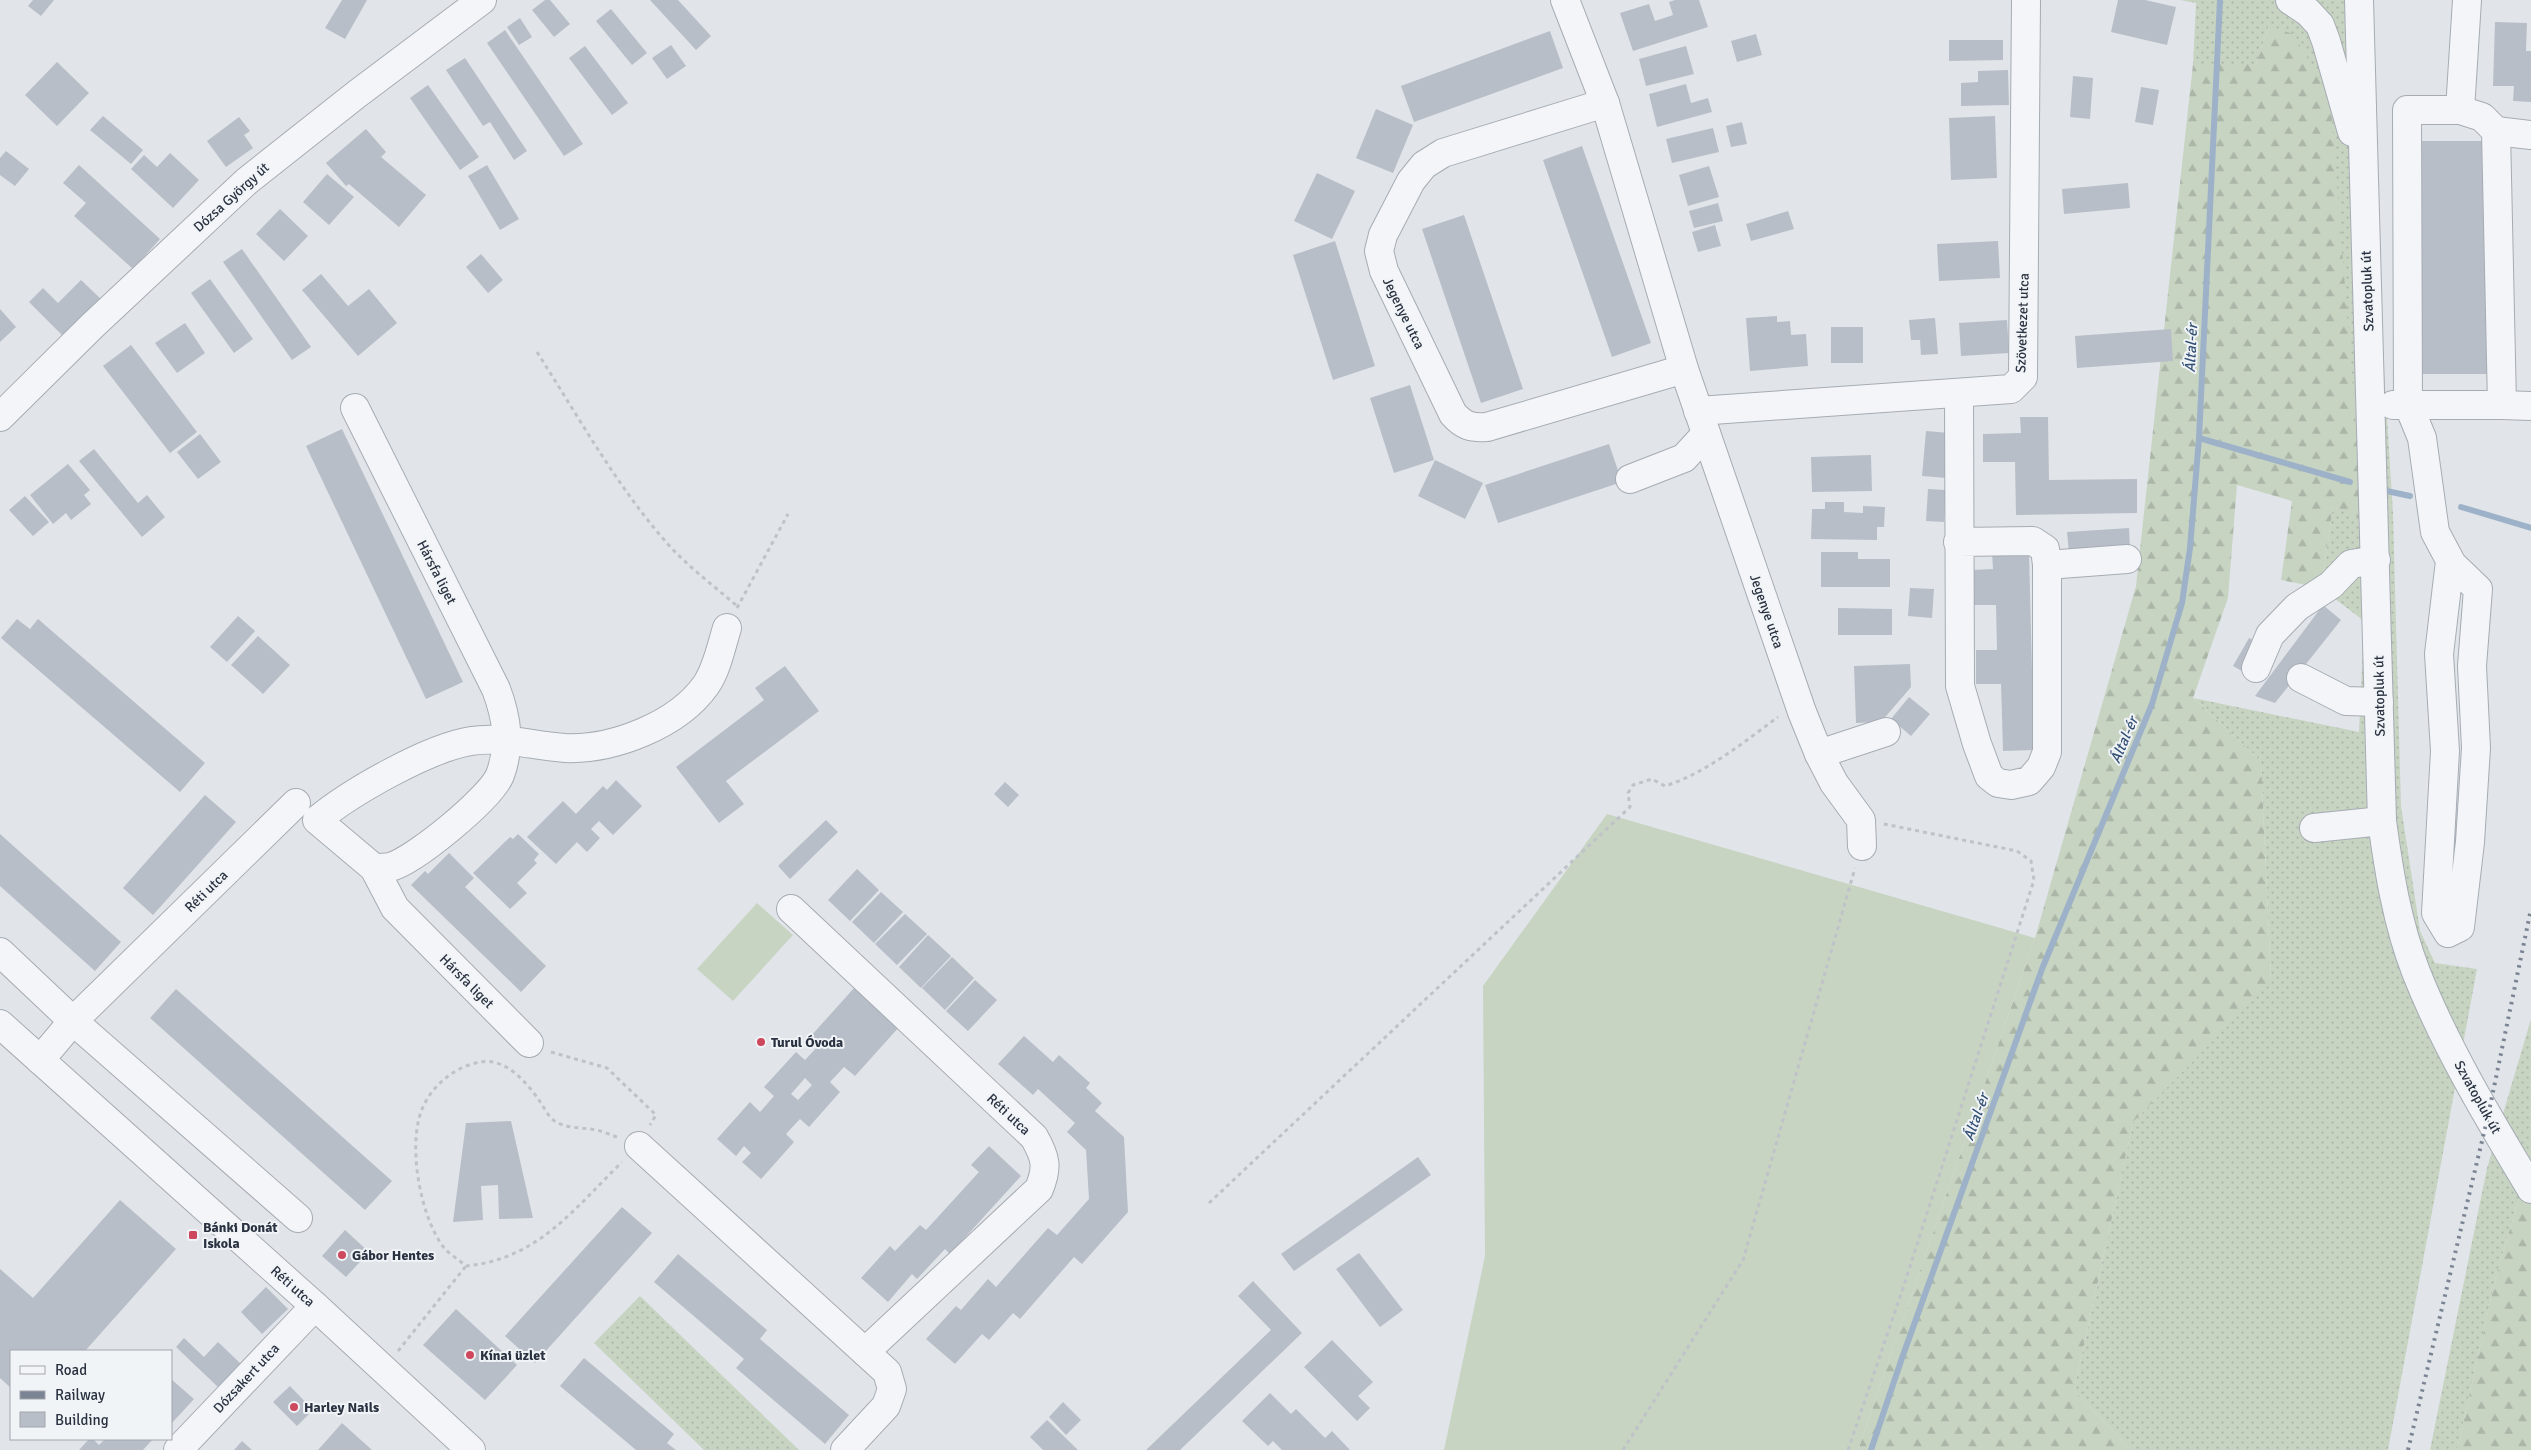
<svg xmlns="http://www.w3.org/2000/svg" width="2531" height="1450" font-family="Signika,sans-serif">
	<defs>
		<pattern id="grass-dots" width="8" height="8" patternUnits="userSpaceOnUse" patternTransform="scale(1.25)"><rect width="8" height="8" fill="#c7d4c2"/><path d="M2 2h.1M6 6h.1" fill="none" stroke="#abb6a8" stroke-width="1.8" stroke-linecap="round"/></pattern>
		<pattern id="forest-firs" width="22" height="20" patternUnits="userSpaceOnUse" patternTransform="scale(1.25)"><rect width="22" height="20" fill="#c7d4c2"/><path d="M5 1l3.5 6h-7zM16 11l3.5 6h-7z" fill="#abb6a8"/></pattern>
	</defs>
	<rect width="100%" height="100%" fill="#e1e5ea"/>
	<g fill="url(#grass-dots)">
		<polygon points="2180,0 2361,0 2393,513 2401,806 2420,931 2435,963 2477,969 2388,1450 2131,1450 2074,1390 2133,1122 2271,981 2261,761 2193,698 2359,732 2364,621 2321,588 2333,507 2360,517 2269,26 2256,64 2193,64 2196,3"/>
		<polygon points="2531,1019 2531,1158 2496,1276 2457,1450 2430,1450 2487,1168"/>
		<polygon points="640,1296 799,1450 704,1450 594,1343"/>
	</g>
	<g fill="url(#forest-firs)">
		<polygon points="2269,26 2293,34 2330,96 2358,452 2360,518 2333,507 2321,588 2281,580 2292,501 2237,485 2228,598 2193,698 2261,761 2271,982 2133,1122 2074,1390 2131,1450 1858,1450 2035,938 2136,586 2193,64 2256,64"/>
		<polygon points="2531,1158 2531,1450 2457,1450 2496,1276"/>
	</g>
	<g fill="#c7d4c2">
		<polygon points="1607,814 2035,938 1858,1450 1444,1450 1485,1256 1483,986"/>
		<polygon points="757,903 793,935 733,1001 697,969"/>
	</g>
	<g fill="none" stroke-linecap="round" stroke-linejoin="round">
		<g stroke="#9db2c9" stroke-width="6">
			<polyline points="2199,438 2350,482"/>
			<polyline points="2382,490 2410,496"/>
			<polyline points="2461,507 2531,528"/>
			<polyline points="1871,1450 1902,1358 2042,969 2152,704 2182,603 2190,548 2199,438 2220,0"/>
		</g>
	</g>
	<g fill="#b8bec7" fill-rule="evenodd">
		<polygon points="33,0 54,0 41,16 28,6"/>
		<polygon points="342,0 367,0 345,39 325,28"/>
		<polygon points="545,0 550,0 570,24 554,37 532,10"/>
		<polygon points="650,0 678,0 711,36 696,50"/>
		<polygon points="1675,0 1699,0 1708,27 1633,51 1620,13 1649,4 1655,21 1673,15 1669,2"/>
		<polygon points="2118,0 2145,0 2176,7 2167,45 2111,32"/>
		<polygon points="611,9 647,53 632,65 596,21"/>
		<polygon points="520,18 532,37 519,45 507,27"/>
		<polygon points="2495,22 2527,23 2526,51 2531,51 2531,102 2513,101 2514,86 2493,86"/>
		<polygon points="505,30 583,144 564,156 487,43"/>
		<polygon points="1550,31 1563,68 1414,122 1401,86"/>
		<polygon points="1756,34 1762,55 1737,62 1731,41"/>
		<polygon points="1949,40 2003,40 2003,60 1949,61"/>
		<polygon points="671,45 686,66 667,79 652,58"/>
		<polygon points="585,46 628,103 612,115 569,58"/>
		<polygon points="1686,46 1694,74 1646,86 1639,59"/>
		<polygon points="465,58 527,151 514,160 490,122 483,126 446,70"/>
		<polygon points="57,62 89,93 57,126 25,95"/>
		<polygon points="2008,70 2009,105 1961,106 1961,83 1978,82 1978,71"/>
		<polygon points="2073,76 2093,78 2090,119 2070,117"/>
		<polygon points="1686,84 1691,103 1708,98 1712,112 1657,127 1649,94"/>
		<polygon points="428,85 479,157 460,170 410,98"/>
		<polygon points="2141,87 2159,90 2153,125 2135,122"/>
		<polygon points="1376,109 1413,125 1393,173 1356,158"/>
		<polygon points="103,116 143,150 131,164 90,130"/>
		<polygon points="1995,116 1997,178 1951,180 1949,118"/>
		<polygon points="239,117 250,131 244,135 253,148 226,167 207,141"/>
		<polygon points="1742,122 1747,144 1731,147 1726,126"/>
		<polygon points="1713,128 1719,152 1672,163 1666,139"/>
		<polygon points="366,129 386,152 381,157 426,195 399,227 349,184 346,186 326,163"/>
		<polygon points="2422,141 2489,141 2490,374 2422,374"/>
		<polygon points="1582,146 1651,343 1612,357 1543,160"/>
		<polygon points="6,151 29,169 15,186 0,175 0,158"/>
		<polygon points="170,153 199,180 173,208 131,169 144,155 157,167"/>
		<polygon points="79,165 160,239 133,269 74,216 86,203 63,183"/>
		<polygon points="487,165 519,219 500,230 468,176"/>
		<polygon points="1709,166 1719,197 1688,206 1679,175"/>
		<polygon points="1317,173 1355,191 1332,239 1294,221"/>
		<polygon points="327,174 354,197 329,225 303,202"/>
		<polygon points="2128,183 2130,208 2064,214 2062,189"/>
		<polygon points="1718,203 1723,221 1694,228 1689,211"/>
		<polygon points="280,209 308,236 284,261 256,234"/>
		<polygon points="1788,211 1794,229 1751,241 1746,224"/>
		<polygon points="1464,215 1523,389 1481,403 1422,229"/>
		<polygon points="1715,225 1721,246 1698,252 1692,232"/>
		<polygon points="1335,241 1375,366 1333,380 1293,255"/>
		<polygon points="1998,241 2000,278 1939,281 1937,244"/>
		<polygon points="242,249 311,347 292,360 223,262"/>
		<polygon points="481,254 503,280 488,293 466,267"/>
		<polygon points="321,274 348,306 369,289 397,323 358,356 302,290"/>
		<polygon points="210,279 253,339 234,353 191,293"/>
		<polygon points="81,280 103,301 66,339 29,302 43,288 58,303"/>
		<polygon points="0,309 16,327 0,342"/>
		<polygon points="1777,316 1777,322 1790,321 1791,335 1806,334 1808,366 1750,371 1746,318"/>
		<polygon points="1935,318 1938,354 1921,355 1920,340 1911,340 1909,320"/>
		<polygon points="2007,320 2009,353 1961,356 1959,323"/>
		<polygon points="185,323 205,353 177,373 155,343"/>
		<rect x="1831" y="327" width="32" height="36"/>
		<polygon points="2171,329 2173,361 2077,368 2075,336"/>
		<polygon points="131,345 197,432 170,453 103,366"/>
		<polygon points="1410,385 1434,460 1394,473 1370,398"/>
		<polygon points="2020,417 2048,417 2049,480 2137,479 2137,513 2016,515 2015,462 1983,462 1983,434 2021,433"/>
		<polygon points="342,429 463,682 426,699 306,446"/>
		<polygon points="1926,431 1950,433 1946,478 1922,476"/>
		<polygon points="200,434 221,462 198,479 177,452"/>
		<polygon points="1609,444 1622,482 1498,523 1485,485"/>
		<polygon points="94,449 138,503 147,495 165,517 142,537 79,461"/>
		<polygon points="1871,455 1872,491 1812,492 1811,457"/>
		<polygon points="1435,460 1483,483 1465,519 1418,496"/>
		<polygon points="68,464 90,490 84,495 91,504 71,520 66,513 53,524 30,495"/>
		<polygon points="1928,489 1946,490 1944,522 1926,521"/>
		<polygon points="25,496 49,522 33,536 9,510"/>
		<polygon points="1825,502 1844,502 1844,512 1863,513 1863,506 1885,507 1884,527 1877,527 1877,540 1811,539 1812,509 1825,509"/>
		<polygon points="2129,528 2130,549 2069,553 2067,532"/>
		<polygon points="1821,552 1858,552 1858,559 1890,559 1890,587 1821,587"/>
		<polygon points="2029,552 2034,750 2003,751 2001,684 1976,684 1976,650 1997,650 1996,605 1972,605 1972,570 1993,569 1992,553"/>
		<polygon points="1910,588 1934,589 1932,618 1908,616"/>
		<polygon points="2323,605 2341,620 2275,703 2255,696"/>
		<polygon points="1838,608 1892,609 1892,635 1838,635"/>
		<polygon points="238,616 255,631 227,662 210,647"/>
		<polygon points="17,619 30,629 38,619 205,763 180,792 1,638"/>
		<polygon points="258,636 290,665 263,694 231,665"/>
		<polygon points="2249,638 2263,646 2247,674 2233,666"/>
		<polygon points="1910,664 1911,687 1881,722 1856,723 1854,666"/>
		<polygon points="785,666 819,711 726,781 744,804 719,823 676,767 764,700 755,688"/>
		<polygon points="1909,697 1930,714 1911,736 1891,719"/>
		<polygon points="616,780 642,806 613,835 599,821 591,829 600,838 587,852 577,842 556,864 527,837 563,801 576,814 603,786 607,790"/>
		<polygon points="1005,782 1019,795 1008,807 994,794"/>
		<polygon points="205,795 236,822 153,915 123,888"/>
		<polygon points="826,820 838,832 790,879 778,866"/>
		<polygon points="0,834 121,942 95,971 0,886"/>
		<polygon points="518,834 539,854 534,860 537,863 517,883 527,893 510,909 473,873 510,837 513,839"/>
		<polygon points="449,853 474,878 465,887 546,966 521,992 411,885 425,871 428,874"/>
		<polygon points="857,869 879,890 850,921 828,900"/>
		<polygon points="881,892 903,912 874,943 852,922"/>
		<polygon points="905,914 927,934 897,965 875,944"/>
		<polygon points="928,935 951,956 921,988 899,967"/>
		<polygon points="952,957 974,978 945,1010 922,988"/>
		<polygon points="975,980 997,1000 968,1031 946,1011"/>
		<path d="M 855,987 L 900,1026 L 855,1076 L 844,1067 L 830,1082 L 840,1092 L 809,1127 L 800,1119 L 786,1134 L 794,1142 L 761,1179 L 742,1162 L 751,1153 L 744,1146 L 736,1156 L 717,1139 L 750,1102 L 760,1112 L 774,1096 L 764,1087 L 796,1052 L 805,1060 L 819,1045 L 810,1037 ZM 805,1078 L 812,1085 L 798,1100 L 791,1094 Z"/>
		<polygon points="176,989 392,1181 365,1210 150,1018"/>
		<polygon points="1024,1036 1053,1062 1059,1055 1090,1083 1086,1088 1102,1103 1095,1111 1124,1137 1128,1212 1082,1264 1074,1257 1020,1319 1013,1313 989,1340 982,1334 955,1364 926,1339 956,1306 961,1310 988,1279 996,1287 1048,1228 1057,1235 1089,1199 1086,1150 1067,1132 1075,1123 1038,1089 1033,1095 998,1064"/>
		<polygon points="511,1121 533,1218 499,1219 498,1185 481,1186 483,1220 453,1222 466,1123"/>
		<polygon points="989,1146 1021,1176 950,1254 945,1249 917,1279 912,1274 888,1302 861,1278 890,1246 895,1251 920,1225 926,1230 979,1172 971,1165"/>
		<polygon points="1418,1157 1431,1175 1294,1271 1281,1254"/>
		<polygon points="120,1200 176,1249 85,1351 11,1351 11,1388 0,1378 0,1269 33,1298"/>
		<polygon points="622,1207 652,1233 535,1363 505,1336"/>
		<polygon points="345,1230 369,1252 346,1277 322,1256"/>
		<polygon points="1359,1253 1403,1310 1380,1327 1336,1269"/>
		<polygon points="678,1254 767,1330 760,1339 849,1415 825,1444 736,1368 744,1359 654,1282"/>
		<polygon points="1253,1281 1302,1333 1180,1450 1146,1450 1271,1330 1238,1296"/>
		<polygon points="266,1287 288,1309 262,1334 241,1312"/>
		<polygon points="456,1309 517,1365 485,1400 423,1345"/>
		<polygon points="184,1338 204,1357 218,1342 241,1364 218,1387 176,1347"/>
		<polygon points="1332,1340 1373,1382 1358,1396 1370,1408 1357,1421 1304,1367"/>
		<polygon points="584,1358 674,1434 667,1443 676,1450 636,1450 560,1386"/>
		<polygon points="171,1379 194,1399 171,1424"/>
		<polygon points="290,1386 313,1410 297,1426 273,1402"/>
		<polygon points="1270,1393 1291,1414 1296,1409 1325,1438 1332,1431 1350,1450 1282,1450 1273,1441 1268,1446 1242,1421"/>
		<polygon points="1063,1402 1081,1420 1066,1435 1049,1417"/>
		<polygon points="1047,1420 1078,1450 1043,1450 1030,1437"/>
		<polygon points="342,1423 372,1450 318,1450"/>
		<polygon points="89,1439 93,1439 99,1445 105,1439 153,1439 143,1450 79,1450"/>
		<polygon points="242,1441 252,1450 234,1450"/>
	</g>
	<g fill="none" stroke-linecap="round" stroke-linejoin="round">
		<defs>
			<g id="minor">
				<polyline points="1565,0 1605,103 1684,369 1802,712 1819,754 1834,783 1861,820 1862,846"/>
				<polyline points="2290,0 2308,12 2320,25 2326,41 2352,132"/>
				<path d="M 2359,0 L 2382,821 C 2389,872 2397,923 2416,972 C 2446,1048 2489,1119 2531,1189"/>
				<path d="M 1605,103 L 1443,153 L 1424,165 L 1411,181 L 1383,235 L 1379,251 L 1384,271 L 1453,414 C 1464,426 1471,428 1487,427 L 1684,369"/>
				<polyline points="2496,131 2531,135"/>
				<polyline points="2393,405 2502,405 2496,131 2482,117 2460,110 2467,0"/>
				<polyline points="2502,405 2531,406"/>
				<path d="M 355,408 L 496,689 C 507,718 511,745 500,775 C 491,798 414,861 390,867 C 385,868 379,868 374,868"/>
				<polyline points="1698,411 2011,389 2023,377 2026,0"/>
				<polyline points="0,417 92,326 247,181 357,94 482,0"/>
				<polyline points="1630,479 1684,458 1706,434"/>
				<polyline points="1958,542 2033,541 2045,549 2047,565 2047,752 2041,767 2029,781 2011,785 1998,783 1989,776 1977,744 1960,686 1959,394"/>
				<polyline points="2450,561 2439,654 2445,751 2436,913 2448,933 2460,927 2470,842 2476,748 2472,666 2478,589 2452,564 2435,532 2422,438 2408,404 2407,110 2460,110"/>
				<polyline points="2047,565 2127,559"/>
				<polyline points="2256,668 2270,635 2297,607 2331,585 2351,564 2376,560"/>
				<polyline points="2301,678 2346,701 2379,702"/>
				<polyline points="1819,754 1886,732"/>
				<polyline points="2314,828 2382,821"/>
				<path d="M 791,909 L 1034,1137 C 1046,1158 1048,1167 1039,1189 L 865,1352"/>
				<polyline points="0,952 73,1021 298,1218"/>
				<polyline points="0,1024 315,1306 471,1450"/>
				<path d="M 529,1043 L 395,908 L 374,868 L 317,820 C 351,792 428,748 471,741 C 503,736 534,746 565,748 C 613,750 678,725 706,685 C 717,669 721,647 727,628"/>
				<polyline points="40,1060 73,1021 296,803"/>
				<polyline points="639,1146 887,1372 892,1389 886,1406 845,1450"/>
				<polyline points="178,1450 315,1306"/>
			</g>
		</defs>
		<use href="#minor" stroke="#a6acb4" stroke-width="30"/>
		<g stroke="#bfc2c8" stroke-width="3" stroke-dasharray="4 4" stroke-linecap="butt">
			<path d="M 537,352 C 578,416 616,485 666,542 C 687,566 713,585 737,606"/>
			<polyline points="737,608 788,514"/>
			<polyline points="551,1052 607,1068 656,1115 650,1125"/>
			<path d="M 617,1137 C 610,1135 603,1131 596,1130 C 581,1127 563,1129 552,1119 C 547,1114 543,1106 539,1100 C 528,1085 513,1066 493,1062 C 479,1059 458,1068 447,1077 C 438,1084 430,1093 425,1103 C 405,1138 420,1219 445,1249 C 451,1255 459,1260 466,1266 C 538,1259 574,1209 622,1162"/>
			<path d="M 1209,1203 L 1630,807 L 1628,793 L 1633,785 L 1652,779 L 1665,786 C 1706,773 1744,742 1778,717"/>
			<polyline points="398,1351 466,1266"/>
			<polyline points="1623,1450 1743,1260 1855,868"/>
			<polyline points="1848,1450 1904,1285 2034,880 2031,861 2017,851 1884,824"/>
		</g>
		<use href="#minor" stroke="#f4f5f8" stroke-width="28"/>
		<polyline stroke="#7b8493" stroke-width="4" stroke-dasharray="2.5 5" stroke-linecap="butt" points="2408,1450 2488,1116 2531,909"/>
	</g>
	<g fill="#cd485c" stroke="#f1f4f7" stroke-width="2">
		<circle cx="761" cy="1042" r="5"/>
		<rect x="188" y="1230" width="10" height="10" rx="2.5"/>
		<circle cx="342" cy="1255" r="5"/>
		<circle cx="470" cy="1355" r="5"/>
		<circle cx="294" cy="1407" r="5"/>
	</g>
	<g text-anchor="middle" stroke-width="4" stroke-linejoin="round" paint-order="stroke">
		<g font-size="14" fill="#2a3241" stroke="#f1f4f7">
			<text transform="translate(231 197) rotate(-42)" y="5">Dózsa György út</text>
			<text transform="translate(2367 291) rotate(-92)" y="5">Szvatopluk út</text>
			<text transform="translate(1404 313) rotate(64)" y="5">Jegenye utca</text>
			<text transform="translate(2022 323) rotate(-88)" y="5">Szövetkezet utca</text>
			<text transform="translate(437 572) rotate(63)" y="5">Hársfa liget</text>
			<text transform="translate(1767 611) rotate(71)" y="5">Jegenye utca</text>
			<text transform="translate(2379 696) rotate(-91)" y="5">Szvatopluk út</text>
			<text transform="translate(206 891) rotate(-44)" y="5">Réti utca</text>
			<text transform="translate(467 981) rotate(45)" y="5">Hársfa liget</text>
			<text transform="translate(2478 1097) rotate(61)" y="5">Szvatopluk út</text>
			<text transform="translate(1009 1114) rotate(43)" y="5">Réti utca</text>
			<text transform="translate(293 1286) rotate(42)" y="5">Réti utca</text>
			<text transform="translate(246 1378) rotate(-47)" y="5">Dózsakert utca</text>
		</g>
		<g font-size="14" font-weight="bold" fill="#2a3241" stroke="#f1f4f7" text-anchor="start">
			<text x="771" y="1047">Turul Óvoda</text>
			<text x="203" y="1232">Bánki Donát<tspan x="203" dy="16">Iskola</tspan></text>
			<text x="352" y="1260">Gábor Hentes</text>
			<text x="480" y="1360">Kínai üzlet</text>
			<text x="304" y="1412">Harley Nails</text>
		</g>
		<g font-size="15" font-style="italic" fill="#345175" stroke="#f1f4f7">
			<text transform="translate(2191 348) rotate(-87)" y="5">Által-ér</text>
			<text transform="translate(2124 740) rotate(-67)" y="5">Által-ér</text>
			<text transform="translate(1976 1117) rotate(-70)" y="5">Által-ér</text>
		</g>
	</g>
	<rect x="10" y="1350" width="162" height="90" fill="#f1f4f7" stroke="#a1a6ae"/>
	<rect x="20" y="1366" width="25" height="8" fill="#f4f5f8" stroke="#a1a6ae"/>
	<text x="55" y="1375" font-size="15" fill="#2a3241">Road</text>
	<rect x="20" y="1391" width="25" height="8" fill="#7b8493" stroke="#a1a6ae"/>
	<text x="55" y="1400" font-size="15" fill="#2a3241">Railway</text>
	<rect x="20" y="1412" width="25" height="15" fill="#b8bec7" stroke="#a1a6ae"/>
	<text x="55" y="1425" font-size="15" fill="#2a3241">Building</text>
</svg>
